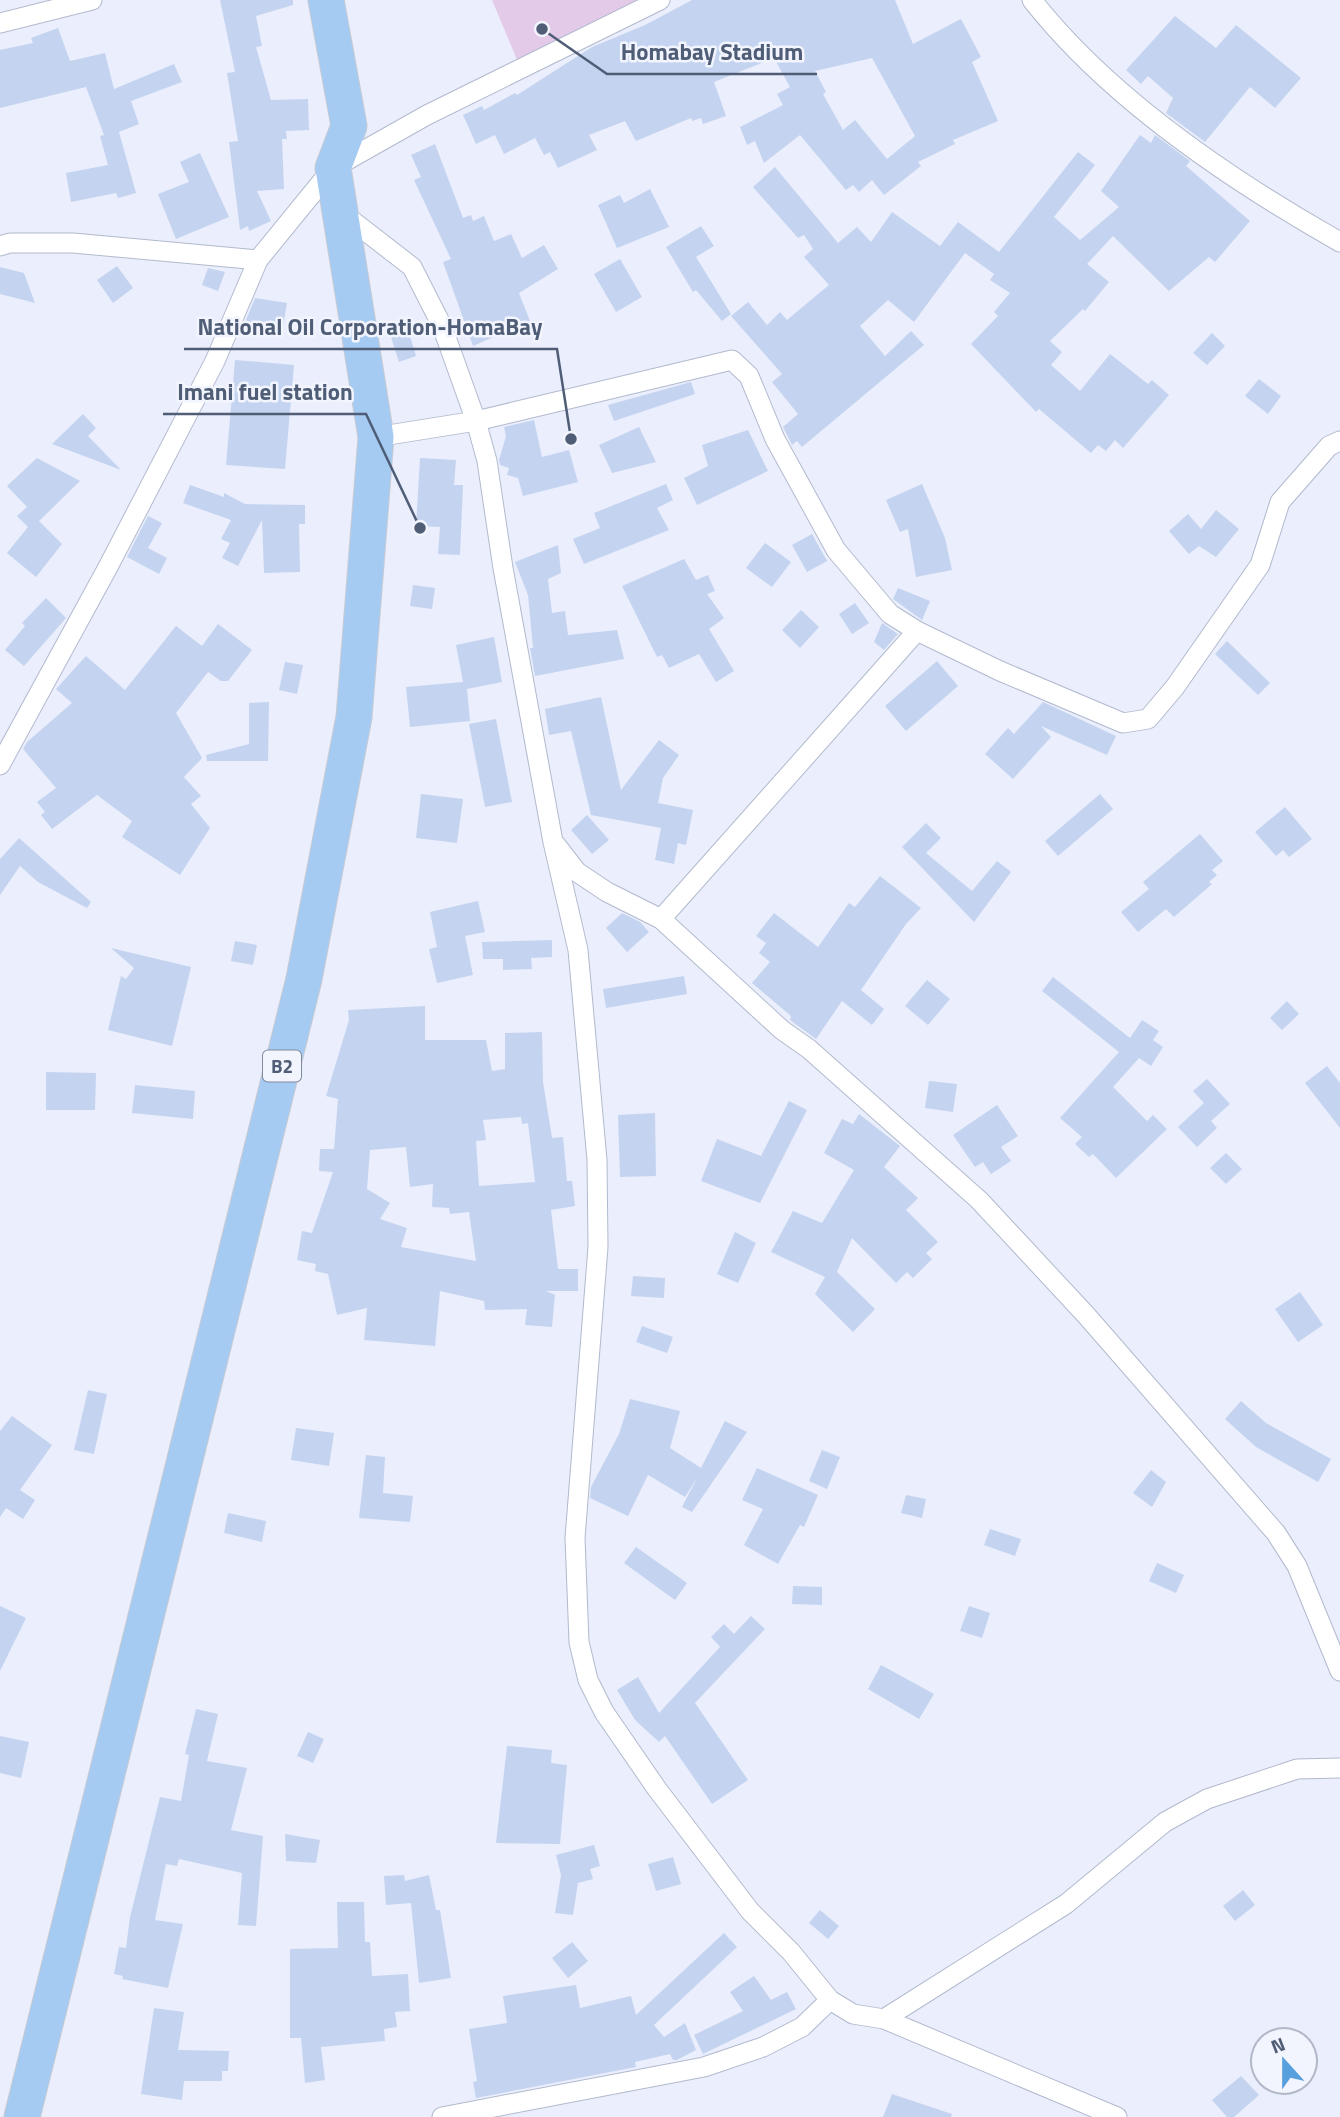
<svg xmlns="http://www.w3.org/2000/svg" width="1340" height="2117" font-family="'Titillium Web',sans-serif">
	<rect width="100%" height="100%" fill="#ebeefc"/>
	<polygon fill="#e4cae9" points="492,0 638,0 518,62"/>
	<g fill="#c4d4f0" fill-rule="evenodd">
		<polygon points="220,0 293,0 293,5 256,16 262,46 256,47 271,100 308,99 309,130 286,131 287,139 282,139 284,189 257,191 271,221 249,231 248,226 240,230 229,142 238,141 227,73 235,72"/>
		<path d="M 692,0 L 895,0 L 913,44 L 961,19 L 981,57 L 972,62 L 998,121 L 953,140 L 955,144 L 918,162 L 921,166 L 884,195 L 872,180 L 859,192 L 853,185 L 846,190 L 800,135 L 764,163 L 755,141 L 747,145 L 740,127 L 783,105 L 777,94 L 790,87 L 774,58 L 714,82 L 726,116 L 703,124 L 701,118 L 692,121 L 691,118 L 636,141 L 625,121 L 589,135 L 597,150 L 558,168 L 550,152 L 544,155 L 535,138 L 504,154 L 495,135 L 476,144 L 463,115 L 482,106 L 484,110 L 515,93 L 517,95 L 592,47 L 645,25 ZM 872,58 L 915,136 L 887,159 L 855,120 L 843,130 L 823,94 L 826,92 L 815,71 Z"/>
		<polygon points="1175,16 1216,48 1236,25 1301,78 1275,108 1250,87 1205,142 1166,113 1173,98 1148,76 1141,84 1126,70"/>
		<polygon points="58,28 70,61 105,53 114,89 174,64 182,82 131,101 139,124 119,132 136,193 118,198 116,193 71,202 66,173 108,165 100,136 104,135 86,87 0,108 0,50 33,43 31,38"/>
		<polygon points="1140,135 1151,143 1155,135 1190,161 1186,166 1250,221 1215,262 1209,257 1169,291 1113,236 1087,264 1109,282 1085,311 1083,309 1050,341 1062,352 1051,365 1080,391 1110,354 1148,384 1152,380 1169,395 1123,448 1115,440 1106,451 1098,445 1091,453 1039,409 1036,412 971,344 998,316 994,312 1010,293 990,280 994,274 965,253 914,322 888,300 860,326 885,356 911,331 924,345 802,447 797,441 792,445 783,427 798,414 772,382 782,374 731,316 748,302 767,325 780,312 787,320 829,285 804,257 813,249 804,235 798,238 753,187 775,167 838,243 857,227 871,242 892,212 940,246 958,222 999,252 1078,152 1095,165 1054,217 1080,240 1119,207 1101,191"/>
		<polygon points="435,144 463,218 471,215 473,221 484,216 494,241 511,234 522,258 544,245 558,269 519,293 530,321 473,346 443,262 451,259 414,180 421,177 411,155"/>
		<polygon points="200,153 229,217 176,239 158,194 189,182 180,162"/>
		<polygon points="650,189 669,227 617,248 598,205 620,195 624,203"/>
		<polygon points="701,226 714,246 696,257 731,314 722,321 696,290 693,292 666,247"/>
		<polygon points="620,259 642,297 616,312 594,274"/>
		<polygon points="117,266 133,288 113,303 97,280"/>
		<polygon points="0,267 24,273 35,303 0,294"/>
		<polygon points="208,268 225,272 218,291 202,285"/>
		<polygon points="255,298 287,303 282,333 243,327"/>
		<polygon points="408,329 416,356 399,362 390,334"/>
		<polygon points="1212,333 1225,346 1207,365 1193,353"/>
		<polygon points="235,360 294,365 285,469 226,465"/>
		<polygon points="1259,379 1281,396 1268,414 1245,396"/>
		<polygon points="691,382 695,394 614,421 608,405"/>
		<polygon points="83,414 96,428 88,436 121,470 52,444"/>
		<polygon points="534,420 542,457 569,450 578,482 523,496 518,478 507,475 509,468 500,465 499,460 506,436 504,427"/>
		<polygon points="639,427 656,462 612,473 599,445"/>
		<polygon points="748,430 768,471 697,505 684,478 708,466 702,445"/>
		<polygon points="37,458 80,481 39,521 62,544 36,577 7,553 28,527 17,516 27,507 7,486"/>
		<polygon points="420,458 456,460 454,485 463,485 460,555 438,554 440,527 416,526"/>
		<polygon points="666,484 673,500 657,508 669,530 584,564 573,539 600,528 594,513"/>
		<polygon points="922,484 945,538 952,570 916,577 908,529 900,532 886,500"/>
		<polygon points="190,485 224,497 224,493 245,504 305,505 305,524 299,524 300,572 264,573 262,520 238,566 222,558 230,543 221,539 231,520 183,503"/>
		<polygon points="1216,510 1239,529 1216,557 1199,546 1189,554 1169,531 1188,514 1201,529"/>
		<polygon points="148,516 162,523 148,548 167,558 159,574 127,557"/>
		<polygon points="812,534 827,561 807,572 792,545"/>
		<polygon points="765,543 791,562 772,587 746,568"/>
		<polygon points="558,545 561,573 548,579 552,613 565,611 568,635 617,630 624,659 535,676 530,648 533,648 528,595 515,562"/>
		<polygon points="684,559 696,580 708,575 715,591 707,594 724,618 709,629 734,671 716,682 699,654 669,668 662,655 657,657 622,586"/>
		<polygon points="413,585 435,588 432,609 410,606"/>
		<polygon points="898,588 930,601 922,620 893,599"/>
		<polygon points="46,598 66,618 24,666 5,650 25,626 22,623"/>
		<polygon points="855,603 869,623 852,634 839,614"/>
		<polygon points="801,610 819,627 800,648 782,630"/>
		<polygon points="882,623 898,634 884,650 874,642"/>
		<polygon points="218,624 252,650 228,681 221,681 208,672 176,713 202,758 184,777 201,796 191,804 210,828 180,875 122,837 132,821 97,795 52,829 41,815 45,812 37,802 56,788 23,749 27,742 72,703 56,689 86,656 125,690 176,626 202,646"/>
		<polygon points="494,637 502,682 467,689 470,721 410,727 406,687 463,682 456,645"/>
		<polygon points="1227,641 1270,683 1258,695 1215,654"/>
		<polygon points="937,661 958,686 906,731 885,706"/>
		<polygon points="285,662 303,665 297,694 279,690"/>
		<polygon points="601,697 621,790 659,740 679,755 663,778 658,803 693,810 686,845 678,843 674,864 655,860 661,828 591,815 571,731 549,735 545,709"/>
		<polygon points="269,702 268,761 207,761 206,755 249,744 249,703"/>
		<polygon points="1043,702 1116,736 1107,755 1041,726 1051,737 1013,779 985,754 1008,728 1014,734"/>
		<polygon points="496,719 512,802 485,807 469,724"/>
		<polygon points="421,794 463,799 457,843 416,838"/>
		<polygon points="1100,794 1113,809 1058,856 1045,841"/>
		<polygon points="1285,807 1312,839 1289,857 1283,850 1276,856 1255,832"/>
		<polygon points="587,815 609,840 592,854 571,830"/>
		<polygon points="926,823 941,838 926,853 972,891 997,861 1011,872 974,922 902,847"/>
		<polygon points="1200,834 1223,861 1212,870 1217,875 1209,882 1212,884 1174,917 1166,909 1138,932 1121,912 1149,889 1143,882"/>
		<polygon points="19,838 91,902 87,908 38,882 20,866 0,895 0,859"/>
		<polygon points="880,876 921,908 906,924 861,990 884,1009 872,1025 842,1001 816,1039 790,1020 791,1016 752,983 770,962 759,953 766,943 756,936 774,913 818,947 849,903 855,907"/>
		<polygon points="478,901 485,932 465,936 473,975 437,983 429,949 437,947 430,912"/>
		<polygon points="622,913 640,922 649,932 627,952 606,928"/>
		<polygon points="552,940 552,957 531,958 532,969 503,970 503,959 483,959 482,942"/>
		<polygon points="235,941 257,945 253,965 231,961"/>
		<polygon points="111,948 191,967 172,1046 108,1030 121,976 126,979 134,968"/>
		<polygon points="684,976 687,994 606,1008 603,989"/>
		<polygon points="1053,977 1130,1038 1142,1020 1159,1031 1153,1040 1163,1047 1151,1066 1139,1058 1113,1087 1147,1121 1153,1115 1167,1129 1116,1178 1093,1154 1089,1157 1075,1144 1082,1137 1060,1118 1119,1052 1042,991"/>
		<polygon points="927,980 950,999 928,1025 905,1006"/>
		<polygon points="1287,1001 1299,1014 1282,1030 1270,1018"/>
		<path d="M 425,1006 L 425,1040 L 486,1040 L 492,1071 L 505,1069 L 505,1033 L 542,1032 L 543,1082 L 552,1138 L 563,1137 L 567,1181 L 572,1181 L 575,1206 L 551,1210 L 558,1269 L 578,1269 L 578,1291 L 546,1291 L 555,1295 L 552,1327 L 525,1325 L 527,1309 L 485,1310 L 484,1301 L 440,1291 L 435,1346 L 364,1340 L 367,1308 L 337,1315 L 328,1274 L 315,1271 L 316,1264 L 297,1260 L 302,1231 L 312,1233 L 333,1172 L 319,1171 L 320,1149 L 334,1149 L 338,1099 L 326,1096 L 349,1020 L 348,1010 ZM 521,1117 L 522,1124 L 528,1123 L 535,1182 L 479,1186 L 476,1141 L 486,1140 L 483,1120 ZM 406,1147 L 410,1187 L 433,1184 L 432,1207 L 449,1208 L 450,1214 L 469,1212 L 476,1261 L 401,1247 L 407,1228 L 380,1219 L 390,1203 L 367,1189 L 370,1150 Z"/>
		<polygon points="1327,1066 1340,1083 1340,1128 1305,1083"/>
		<polygon points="46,1072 96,1073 95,1110 46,1110"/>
		<polygon points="1207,1079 1230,1104 1211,1121 1217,1128 1197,1147 1178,1127 1204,1103 1193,1091"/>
		<polygon points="929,1081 957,1084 953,1112 925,1108"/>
		<polygon points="135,1085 195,1091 193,1119 132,1113"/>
		<polygon points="789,1101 807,1110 760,1203 701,1181 717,1139 761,1156"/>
		<polygon points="997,1105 1018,1136 1001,1147 1011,1161 991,1174 983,1162 975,1167 953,1135"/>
		<polygon points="655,1113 656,1176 620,1177 618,1115"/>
		<polygon points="859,1114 900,1146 884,1167 918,1198 906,1210 938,1242 926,1253 932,1259 913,1278 907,1272 896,1283 852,1238 837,1272 875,1309 853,1332 815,1294 825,1277 771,1252 793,1211 822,1223 854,1170 824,1153 842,1119 853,1124"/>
		<polygon points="1226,1153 1242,1169 1226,1184 1210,1168"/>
		<polygon points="735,1232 756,1243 738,1283 717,1274"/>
		<polygon points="633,1276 665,1278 664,1298 631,1296"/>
		<polygon points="1300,1292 1323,1325 1298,1342 1275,1309"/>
		<polygon points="642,1326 673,1337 667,1353 636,1342"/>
		<polygon points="88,1390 107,1394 94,1454 74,1450"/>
		<polygon points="630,1399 680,1411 670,1448 701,1468 725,1421 747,1432 692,1512 682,1507 697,1478 685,1497 648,1475 628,1516 590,1498 591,1487 619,1434"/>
		<polygon points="1241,1401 1266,1423 1331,1459 1318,1482 1256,1447 1225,1419"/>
		<polygon points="12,1416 52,1445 20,1490 35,1500 23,1519 6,1508 0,1517 0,1431"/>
		<polygon points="296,1428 334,1433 329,1466 291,1460"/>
		<polygon points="822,1450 840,1457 827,1489 809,1481"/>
		<polygon points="366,1455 385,1457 383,1493 413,1496 410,1522 359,1518"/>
		<polygon points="757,1468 818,1495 804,1527 800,1525 778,1564 744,1545 763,1509 742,1500"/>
		<polygon points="1151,1470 1166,1482 1152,1507 1133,1493"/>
		<polygon points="906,1495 926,1499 922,1518 901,1513"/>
		<polygon points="228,1513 266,1521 262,1542 224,1533"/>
		<polygon points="990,1529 1021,1539 1015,1556 984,1545"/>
		<polygon points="636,1547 687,1583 675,1600 624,1563"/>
		<polygon points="1157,1563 1184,1575 1176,1593 1149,1581"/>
		<polygon points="793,1586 822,1587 822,1605 792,1604"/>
		<polygon points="0,1606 26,1618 0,1671"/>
		<polygon points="969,1606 990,1613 982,1638 960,1631"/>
		<polygon points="751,1616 765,1629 695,1703 748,1780 712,1804 665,1736 659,1742 635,1720 617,1690 638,1677 659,1713 720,1647 711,1637 724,1624 734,1634"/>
		<polygon points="881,1665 934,1694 919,1719 868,1689"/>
		<polygon points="196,1709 218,1714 207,1761 247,1768 231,1830 263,1836 256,1926 238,1925 242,1873 179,1859 177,1866 166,1864 155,1920 183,1924 168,1988 122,1979 123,1976 114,1974 119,1947 126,1948 130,1917 160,1797 181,1801 189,1755 185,1754"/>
		<polygon points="308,1732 324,1739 313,1763 297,1756"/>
		<polygon points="0,1736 29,1742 21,1778 0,1773"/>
		<polygon points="507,1746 552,1750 551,1763 567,1765 560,1844 496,1843"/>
		<polygon points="285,1834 320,1840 316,1863 286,1861"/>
		<polygon points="594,1845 600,1866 590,1869 593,1879 578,1883 573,1915 555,1913 561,1875 556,1855"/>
		<polygon points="673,1857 681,1884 656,1891 648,1864"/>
		<polygon points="404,1875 405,1881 429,1875 436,1910 440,1910 451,1978 419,1983 411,1903 386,1905 384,1876"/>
		<polygon points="1243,1890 1255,1905 1235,1921 1223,1906"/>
		<polygon points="337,1902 364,1902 365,1942 370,1942 372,1976 408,1974 410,2011 395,2012 397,2027 384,2029 385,2041 321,2047 325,2080 305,2083 301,2038 290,2038 290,1949 338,1948"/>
		<polygon points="820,1910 839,1926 828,1939 809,1923"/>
		<polygon points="724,1933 737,1947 654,2025 664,2037 685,2023 696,2050 677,2060 673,2060 670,2054 635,2062 636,2067 476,2098 473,2082 477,2081 469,2029 507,2023 503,1996 576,1985 580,2008 631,1996 636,2015"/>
		<polygon points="572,1942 588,1961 568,1978 552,1958"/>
		<polygon points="754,1976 771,2000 787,1992 796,2009 703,2054 694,2035 743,2011 730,1992"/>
		<polygon points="154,2008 184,2012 178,2050 229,2051 228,2071 222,2071 222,2081 184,2081 182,2100 141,2094"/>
		<polygon points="1241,2076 1259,2095 1234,2117 1227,2117 1212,2100"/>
		<polygon points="892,2094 952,2114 951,2117 883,2117"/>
	</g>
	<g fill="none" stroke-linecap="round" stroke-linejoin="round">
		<defs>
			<g id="street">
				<path d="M 1032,0 C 1109,98 1232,181 1340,242"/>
				<polyline points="0,23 92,0"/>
				<polyline points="341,212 412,267 442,326 476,421 487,461 503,568 553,842 578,950 597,1160 598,1247 575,1538 579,1642 588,1680 604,1712 657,1789 750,1911 791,1952 830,2000 853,2014 884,2019 1117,2117"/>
				<polyline points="0,246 10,243 73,243 258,260"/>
				<polyline points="376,437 476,421 732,360 749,376 775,439 836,550 890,614 917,631 1000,671 1123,723 1148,719 1175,687 1260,565 1280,502 1329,446 1340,441"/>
				<polyline points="0,765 108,567 215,361 258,260 333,168 427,115 660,0"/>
				<polyline points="556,845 577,872 607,892 661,919 782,1030 809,1049 979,1200 1086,1315 1276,1533 1297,1566 1340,1671"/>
				<polyline points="661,919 917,631"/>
				<polyline points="884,2019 1066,1904 1165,1822 1207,1799 1297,1769 1340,1768"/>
				<polyline points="442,2117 704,2067 763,2047 802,2027 830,2000"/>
			</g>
			<polyline id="highway" points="22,2117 304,979 354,717 376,437 333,168 349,126 326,0"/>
		</defs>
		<use href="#street" stroke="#b1bace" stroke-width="21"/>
		<use href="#highway" stroke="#c7cbd3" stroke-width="37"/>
		<use href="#street" stroke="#fff" stroke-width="19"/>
		<use href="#highway" stroke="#a6cbf2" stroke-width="35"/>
	</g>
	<g text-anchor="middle" stroke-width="5" stroke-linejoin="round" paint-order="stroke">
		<rect fill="#f2f4fe" stroke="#808b9f" stroke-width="2" x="263" y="1050.5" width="38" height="31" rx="5"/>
		<g font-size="19" font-weight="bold" fill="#4f5e76">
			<text x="282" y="1073">B2</text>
		</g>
	</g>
	<path fill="none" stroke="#4f5e76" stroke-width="2.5" d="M542 29L607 74H817M571 439L557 349H184M420 528L366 414H163"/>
	<g fill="#4f5e76" stroke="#f2f4fe" stroke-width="2.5">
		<circle cx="542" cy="29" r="7"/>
		<circle cx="571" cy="439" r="7"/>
		<circle cx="420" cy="528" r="7"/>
	</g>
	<g font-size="23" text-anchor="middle" font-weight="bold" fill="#4f5e76" stroke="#f2f4fe" stroke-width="5" stroke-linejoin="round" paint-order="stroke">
		<text x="712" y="60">Homabay Stadium</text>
		<text x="370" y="335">National Oil Corporation-HomaBay</text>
		<text x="265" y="400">Imani fuel station</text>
	</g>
	<g transform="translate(1284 2061) rotate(339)"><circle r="33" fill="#f2f4fe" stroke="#b1b8c8" stroke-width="2"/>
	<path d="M0-5L12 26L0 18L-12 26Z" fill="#589fde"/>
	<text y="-10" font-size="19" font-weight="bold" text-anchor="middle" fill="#4f5e76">N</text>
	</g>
</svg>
